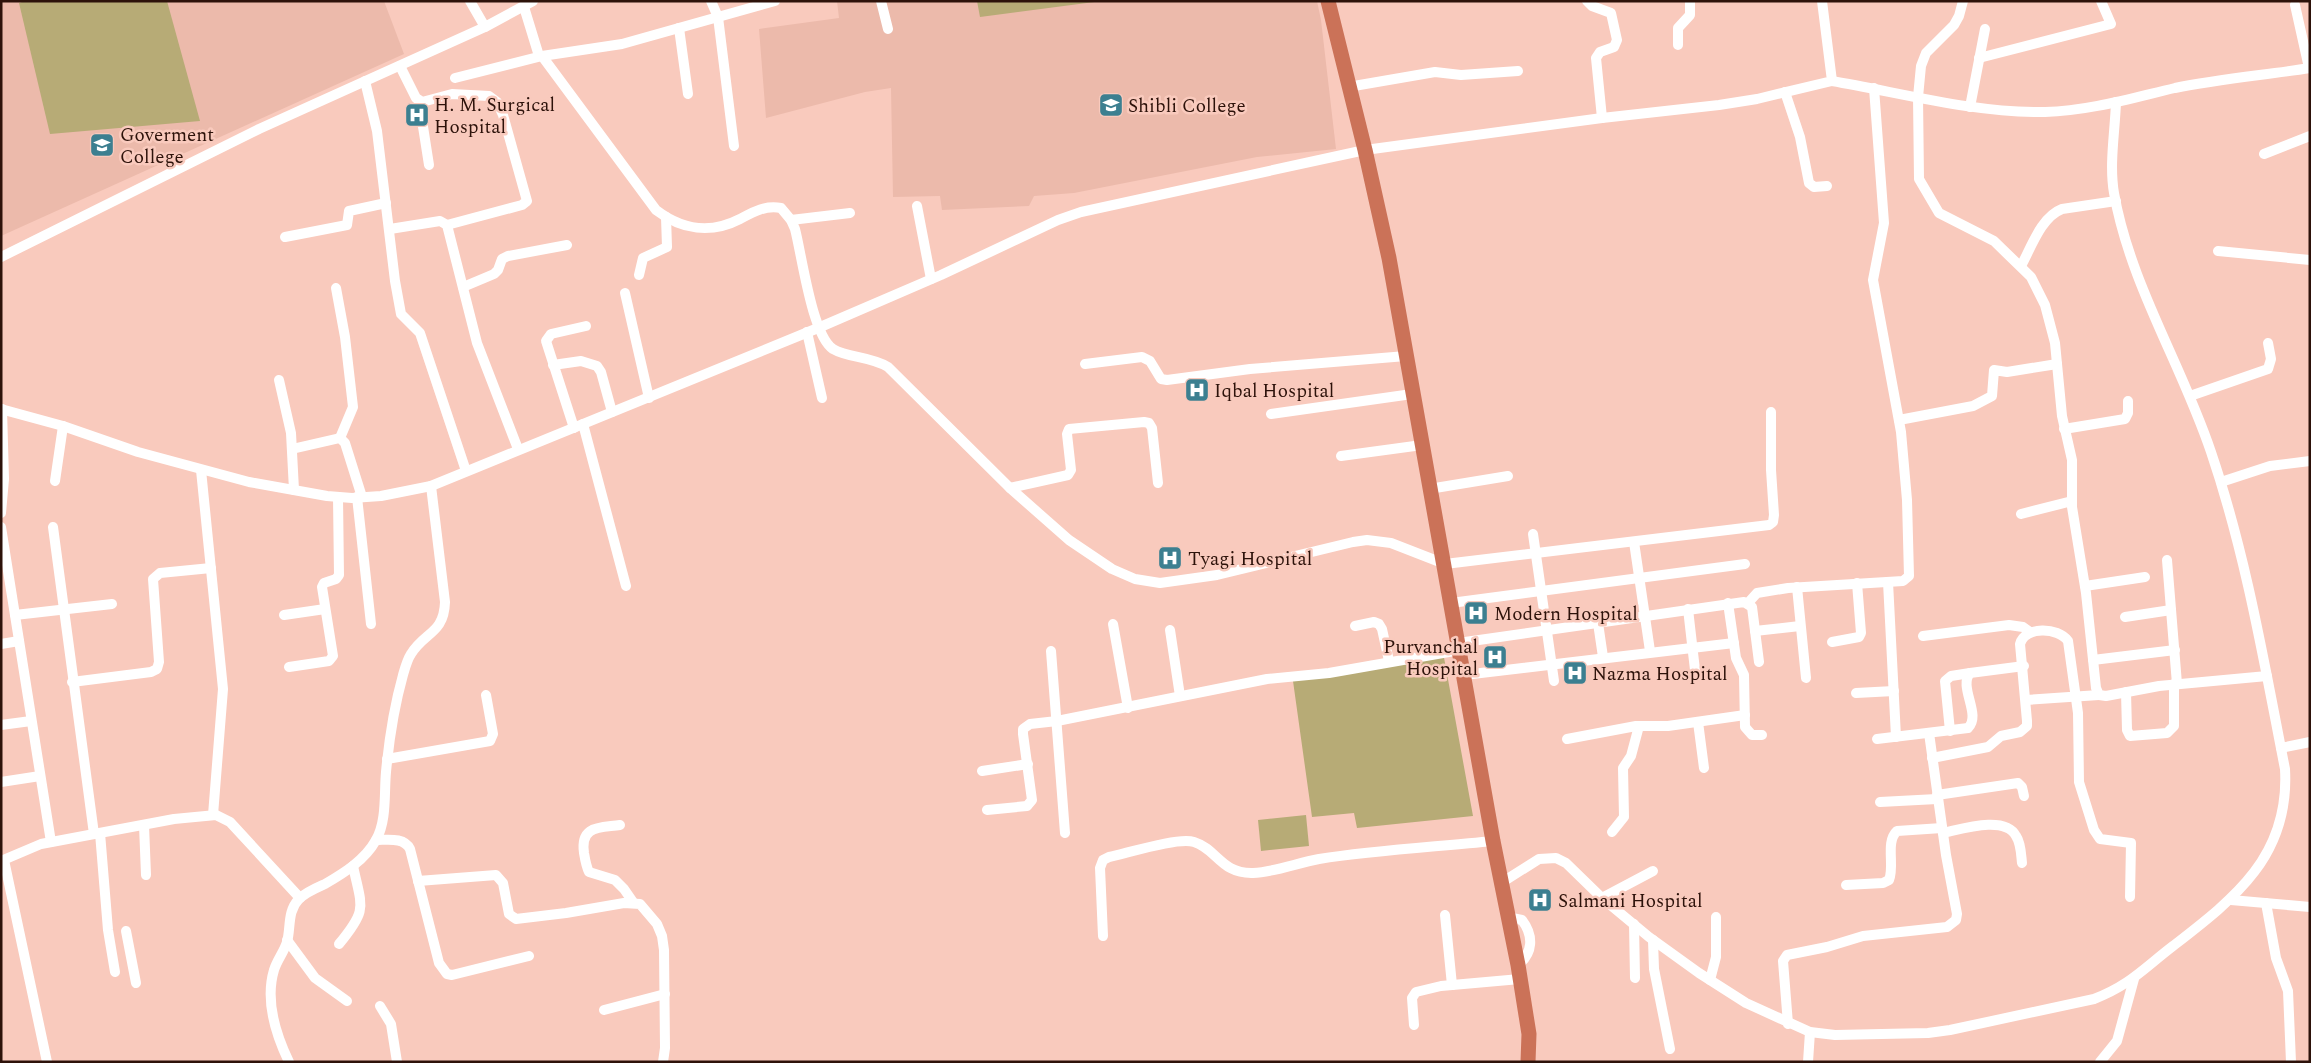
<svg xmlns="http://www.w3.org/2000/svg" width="2311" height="1063" font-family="Spectral,serif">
	<rect width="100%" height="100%" fill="#f9cabd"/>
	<g fill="#ecbaab">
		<polygon points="1,1 384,1 404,54 1,236"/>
		<polygon points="837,1 1317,1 1321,20 1336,149 1257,157 1074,193 1034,196 1029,206 942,210 940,196 893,197 891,88 865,92 766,118 759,29 839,18"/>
	</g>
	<g fill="#b7ab76">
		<polygon points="25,1 167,1 200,121 50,134 19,3"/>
		<polygon points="977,1 1102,1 980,17"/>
		<polygon points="1443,652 1473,816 1357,828 1354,813 1312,817 1293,681"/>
		<polygon points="1306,815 1309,846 1261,851 1258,820"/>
	</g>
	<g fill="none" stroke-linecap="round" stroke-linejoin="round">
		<g stroke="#fff" stroke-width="10">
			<polyline points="470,1 485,27"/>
			<polyline points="711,1 718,17 734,146"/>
			<polyline points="881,1 888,29"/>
			<polyline points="1587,1 1592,6 1611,13 1617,40 1614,47 1600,52 1596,58 1602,118"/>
			<polyline points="1963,1 1959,16 1954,25 1926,53 1921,66 1918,97 1919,179 1939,213 1994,241 2031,277 2045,305 2055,343 2062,416 2072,460 2072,507 2086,593 2096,688 2099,695 2106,696 2159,686 2267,676"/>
			<polyline points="2295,5 2309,68"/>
			<path d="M 524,7 L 539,56 L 542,56 L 656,210 C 682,230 711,234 740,219 C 753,212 765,205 781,208 L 791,220 L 795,229 C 802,256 812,335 833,349 C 848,358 869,356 888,367 L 1010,488 L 1069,540 L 1112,569 L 1135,579 L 1160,583 L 1217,575 L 1353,542 L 1367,540 L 1391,543 L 1445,564 L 1769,525 L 1773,522 L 1774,515 L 1771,470 L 1771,412"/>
			<polyline points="679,28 688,94"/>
			<polyline points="1678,45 1678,28 1690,15 1690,1"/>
			<polyline points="1979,58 2111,24 2101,1"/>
			<polyline points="400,66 416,98 422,102 452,94 489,96 497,102 503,115 527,201 522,205 447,225"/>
			<polyline points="455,78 542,56 622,44 775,1"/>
			<polyline points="365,81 377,131 395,281 401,314 420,333 466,471"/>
			<path d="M 1832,81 C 1902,93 1973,113 2045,112 C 2089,111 2132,98 2175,88 C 2219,79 2265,75 2310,68"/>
			<polyline points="1348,87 1435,72 1461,75 1518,71"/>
			<polyline points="1785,92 1800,137 1809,183 1814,187 1827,186"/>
			<polyline points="419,101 429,165"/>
			<polyline points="1970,107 1985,29"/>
			<polyline points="2264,154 2310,136"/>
			<polyline points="917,206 931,279"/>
			<polyline points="791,220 850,213"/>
			<polyline points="390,229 440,221 447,225 477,343 518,449"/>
			<polyline points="285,237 347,225 349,211 386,203"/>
			<polyline points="2218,251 2310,260"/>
			<polyline points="1,257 259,129 485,27 533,1"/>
			<path d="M 2021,266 C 2031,248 2041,217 2062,209 L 2116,201"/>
			<polyline points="639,275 643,258 667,247 666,217"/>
			<polyline points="463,287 494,274 498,270 502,259 508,256 567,245"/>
			<polyline points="336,288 345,337 353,407 340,438"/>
			<polyline points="625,293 649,398"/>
			<polyline points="807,332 822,398"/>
			<polyline points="1085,364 1142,357 1150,361 1161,379 1167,380 1250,369 1406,356"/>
			<polyline points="553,365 581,361 597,366 601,372 612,412"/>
			<polyline points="279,380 291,433 294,490"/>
			<polyline points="2190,396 2268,369 2271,359 2268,343"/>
			<polyline points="1,409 63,426 138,452 249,482 327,496 352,498 381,496 431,486 818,328 941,275 1058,220 1081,212 1365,150 1602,118 1719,105 1757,99 1832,81 1822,1"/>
			<polyline points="1271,414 1412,394"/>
			<polyline points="1899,420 1973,406 1992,396 1994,370 2007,372 2057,364"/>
			<polyline points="583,424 626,586"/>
			<polyline points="574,428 546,341 551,334 586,326"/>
			<polyline points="2064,429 2125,419 2128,413 2128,401"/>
			<polyline points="292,449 340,438 345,443 362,497"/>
			<polyline points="1341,456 1422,445"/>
			<polyline points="201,470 223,689 213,815"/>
			<polyline points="55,481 63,426"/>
			<polyline points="2221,482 2270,466 2310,461"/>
			<polyline points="1010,488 1068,475 1071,470 1067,434 1069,429 1144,422 1149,423 1152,428 1158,483"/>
			<polyline points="1429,489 1508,476"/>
			<polyline points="357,497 371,624"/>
			<polyline points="1,513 4,479 2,409"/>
			<polyline points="2021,514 2072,501"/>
			<polyline points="1,527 51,842"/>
			<polyline points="53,527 94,834"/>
			<polyline points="1533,534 1554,681"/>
			<polyline points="1634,542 1650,651"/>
			<polyline points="2167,560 2177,684"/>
			<polyline points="1888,582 1896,737"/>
			<polyline points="2085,586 2145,577"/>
			<polyline points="1797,587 1806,678"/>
			<polyline points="1451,603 1745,564"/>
			<polyline points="1728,603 1736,658 1744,675 1745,727 1752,735 1762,735"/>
			<polyline points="1748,603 1757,593 1788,588 1903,581 1909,576 1907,500 1901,432 1873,280 1884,223 1874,88"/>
			<polyline points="1688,609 1695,670"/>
			<polyline points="15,615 112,604"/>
			<polyline points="284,615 325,609"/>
			<polyline points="2125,617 2171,610"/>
			<polyline points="1598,623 1603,657"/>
			<polyline points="1113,624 1128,708"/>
			<polyline points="1355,626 1374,622 1379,624 1382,629 1389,661"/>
			<polyline points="1170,630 1180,696"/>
			<polyline points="1755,631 1800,626"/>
			<polyline points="1923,636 2009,625 2023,627 2030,632"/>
			<polyline points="1832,642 1859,637 1861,633 1857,583"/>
			<polyline points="1458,643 1744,602 1752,607 1759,662"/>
			<polyline points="1,644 19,641"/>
			<polyline points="1051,651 1065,833"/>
			<polyline points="2093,660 2175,650"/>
			<polyline points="289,667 329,661 333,656 322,587 324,583 336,579 339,575 338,497"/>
			<polyline points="1464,675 1734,643"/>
			<polyline points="72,682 151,672 157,669 159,662 153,579 160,573 211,568"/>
			<polyline points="2126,692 2127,730 2130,736 2167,733 2174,726 2174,684"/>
			<polyline points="1856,693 1894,691"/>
			<polyline points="2026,700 2099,695"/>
			<polyline points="1698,722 1704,768"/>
			<polyline points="1,725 31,721"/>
			<polyline points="1950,731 1945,681 1951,676 1970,673"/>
			<polyline points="1567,739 1636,726 1668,726 1745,715"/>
			<path d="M 1877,739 L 1968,728 C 1982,715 1958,687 1970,673 L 2024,666"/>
			<polyline points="2281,748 2310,742"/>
			<path d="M 1932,758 L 1988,747 L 2001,736 L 2020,732 L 2027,726 L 2027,721 L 2020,644 C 2025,626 2058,627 2068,641 L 2078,713 L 2079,782 L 2094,830 L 2100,839 L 2131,843 L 2130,897"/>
			<polyline points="387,759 490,741 493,734 486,695"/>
			<polyline points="982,771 1028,764"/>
			<polyline points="1,782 40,776"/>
			<polyline points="1937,795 2018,783 2022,787 2024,796"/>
			<polyline points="1880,802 1937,799"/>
			<polyline points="987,810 1027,806 1032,800 1023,734 1023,729 1030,724 1057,721 1267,679 1329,673 1460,650"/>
			<polyline points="144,825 146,875"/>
			<path d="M 620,825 C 600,828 580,825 584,853 C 585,859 586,866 589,872 L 615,880 L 624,889 L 633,902"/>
			<polyline points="1612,832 1624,817 1623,768 1631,756 1639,726"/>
			<polyline points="100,833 108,930 115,972"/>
			<path d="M 1943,833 C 1962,829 2005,815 2016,836 C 2021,843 2021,854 2022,863"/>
			<path d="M 376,840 C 388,840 404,837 410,849 L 439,963 L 447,974 L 452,975 L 529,956"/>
			<polyline points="4,860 47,1062"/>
			<polyline points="1,861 41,844 174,819 216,815 230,822 300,898"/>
			<polyline points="418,881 496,875 503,883 509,914 516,919 566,913 624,903 640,904 657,924 662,936 664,950 665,1048 663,1062"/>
			<path d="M 1501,883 L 1539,859 L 1556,858 L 1566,863 L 1602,898 L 1649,937 L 1699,973 L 1746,1003 L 1810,1032 L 1835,1035 L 1928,1033 L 1950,1030 L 2094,999 C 2130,985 2143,969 2173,946 C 2235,898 2290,856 2285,769 C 2264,662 2246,555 2211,452 C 2182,365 2130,284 2114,193 C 2109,164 2115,132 2116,102"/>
			<path d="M 1846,885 L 1883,883 L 1889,880 C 1895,866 1885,842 1897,831 L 1942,828"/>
			<polyline points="1602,898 1653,871"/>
			<polyline points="2231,900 2310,907"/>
			<polyline points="2266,903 2276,958 2288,991 2291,1062"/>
			<polyline points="1445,915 1452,985"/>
			<path d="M 1507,917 L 1522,920 C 1534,936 1533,953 1518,965"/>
			<polyline points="1634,924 1635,978"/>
			<polyline points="126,931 136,983"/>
			<path d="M 1103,936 L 1100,868 L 1103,860 L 1109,857 C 1128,853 1178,837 1194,842 C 1217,849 1221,874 1253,873 C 1275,872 1297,863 1319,859 C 1377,850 1435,847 1493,841"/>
			<polyline points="287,940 315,978 347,1001"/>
			<polyline points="1653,940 1654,969 1670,1049"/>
			<path d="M 339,944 C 368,909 362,908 353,866"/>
			<polyline points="1710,980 1716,957 1716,917"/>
			<polyline points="380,1006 391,1024 397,1062"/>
			<polyline points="604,1010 665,994"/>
			<polyline points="1788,1024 1783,961 1787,955 1827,947 1863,936 1947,927 1956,920 1957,914 1946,855 1929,733"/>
			<polyline points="1414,1025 1412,998 1416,992 1441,986 1520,979"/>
			<path d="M 289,1062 C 276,1035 265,1000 274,970 C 277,960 284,952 287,942 C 291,928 287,911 299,899 C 306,892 316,888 325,884 C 344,873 365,860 376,840 C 387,821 384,793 386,772 C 389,740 394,707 403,675 C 405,668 407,660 411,654 C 424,632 444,634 445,602 L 431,486"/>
			<polyline points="1808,1062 1810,1032"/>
			<polyline points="2100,1062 2117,1041 2134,979"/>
		</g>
		<polyline stroke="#cb7258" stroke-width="15" points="1328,1 1365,150 1389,258 1493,841 1518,965 1529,1034 1528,1062"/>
	</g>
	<defs>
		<symbol id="university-square" viewBox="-11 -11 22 22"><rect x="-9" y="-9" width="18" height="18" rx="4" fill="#3c7f90" stroke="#f9cabd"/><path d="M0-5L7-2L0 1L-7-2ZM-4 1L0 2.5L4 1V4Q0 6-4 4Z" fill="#fff"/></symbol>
		<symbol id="hospital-square" viewBox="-11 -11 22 22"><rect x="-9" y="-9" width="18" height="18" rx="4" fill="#3c7f90" stroke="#f9cabd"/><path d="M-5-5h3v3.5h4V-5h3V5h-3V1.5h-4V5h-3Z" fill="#fff"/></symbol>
	</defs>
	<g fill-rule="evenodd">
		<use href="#university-square" x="1097" y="91" width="28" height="28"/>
		<use href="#hospital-square" x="403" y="101" width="28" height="28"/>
		<use href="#university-square" x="88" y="131" width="28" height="28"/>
		<use href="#hospital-square" x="1183" y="376" width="28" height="28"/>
		<use href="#hospital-square" x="1156" y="544" width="28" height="28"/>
		<use href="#hospital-square" x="1462" y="599" width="28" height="28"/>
		<use href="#hospital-square" x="1481" y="643" width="28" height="28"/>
		<use href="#hospital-square" x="1561" y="659" width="28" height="28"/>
		<use href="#hospital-square" x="1526" y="886" width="28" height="28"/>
	</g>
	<g text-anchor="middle" stroke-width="5" stroke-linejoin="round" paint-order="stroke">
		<g font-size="19" fill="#2d120a" stroke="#f9cabd" text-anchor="start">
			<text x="434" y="111">H. M. Surgical<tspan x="434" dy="22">Hospital</tspan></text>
			<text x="1128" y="112">Shibli College</text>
			<text x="120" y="141">Goverment<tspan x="120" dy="22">College</tspan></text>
			<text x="1214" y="397">Iqbal Hospital</text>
			<text x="1188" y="565">Tyagi Hospital</text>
			<text x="1494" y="620">Modern Hospital</text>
			<text x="1478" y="653" text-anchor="end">Purvanchal<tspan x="1478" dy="22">Hospital</tspan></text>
			<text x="1592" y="680">Nazma Hospital</text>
			<text x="1558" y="907">Salmani Hospital</text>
		</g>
	</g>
	<rect width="2311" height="1063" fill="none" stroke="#2d120a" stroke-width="5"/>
</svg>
